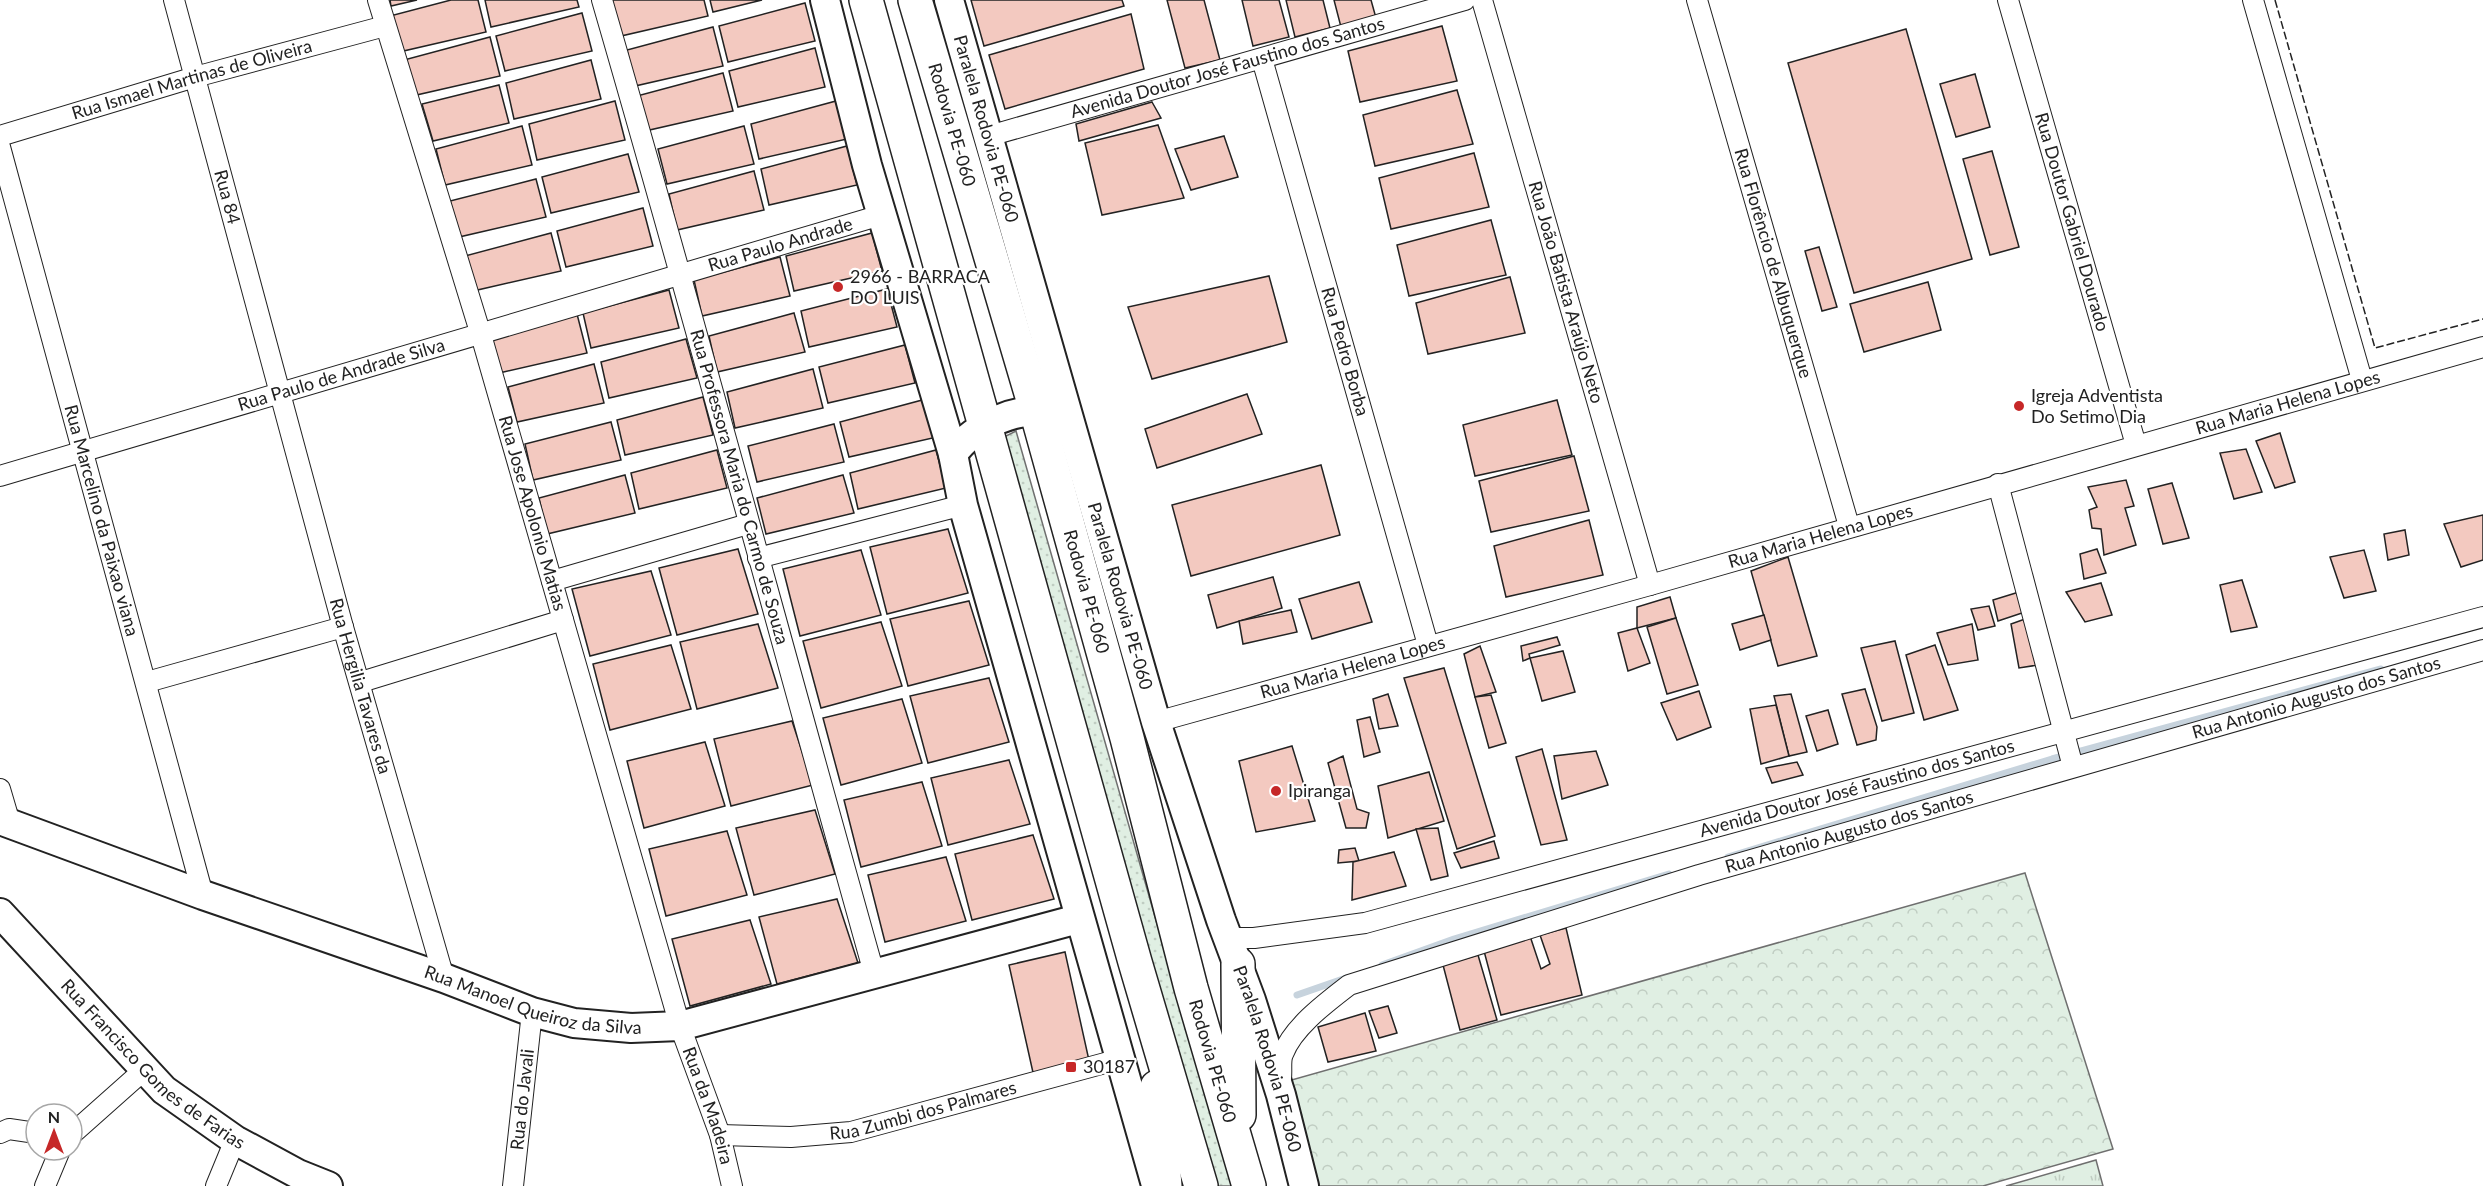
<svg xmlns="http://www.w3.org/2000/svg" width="2483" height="1186" font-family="Lato,sans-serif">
	<defs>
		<pattern id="grass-dots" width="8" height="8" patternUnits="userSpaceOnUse" patternTransform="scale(1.5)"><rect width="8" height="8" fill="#e0efe3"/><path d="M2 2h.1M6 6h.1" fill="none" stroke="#c0cdc2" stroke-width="1.8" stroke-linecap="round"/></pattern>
		<pattern id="forest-crowns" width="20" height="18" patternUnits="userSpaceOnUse" patternTransform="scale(1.5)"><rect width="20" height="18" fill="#e0efe3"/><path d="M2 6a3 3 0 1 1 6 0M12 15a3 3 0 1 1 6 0" fill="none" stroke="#c0cdc2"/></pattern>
		<pattern id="park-tufts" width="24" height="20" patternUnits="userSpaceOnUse" patternTransform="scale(1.5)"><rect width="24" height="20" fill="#e0efe3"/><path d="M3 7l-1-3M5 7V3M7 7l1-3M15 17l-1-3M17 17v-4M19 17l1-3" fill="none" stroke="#c0cdc2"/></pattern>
	</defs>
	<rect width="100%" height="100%" fill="#fff"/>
	<polygon fill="url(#grass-dots)" stroke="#6f6f6f" stroke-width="1.5" points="1016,431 1232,1186 1210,1186 996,441"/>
	<polygon fill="url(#forest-crowns)" stroke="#6f6f6f" stroke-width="1.5" points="2025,873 2113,1149 1983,1186 1316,1186 1288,1081"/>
	<polygon fill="url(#park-tufts)" stroke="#6f6f6f" stroke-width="1.5" points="2096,1160 2103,1186 2006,1186"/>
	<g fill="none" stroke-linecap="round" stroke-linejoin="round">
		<g stroke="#c7d3dd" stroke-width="7">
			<polyline points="1728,857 2052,759 2381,669"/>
			<polyline points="1382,965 1454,939 1669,874"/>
			<polyline points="1297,995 1346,978"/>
		</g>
	</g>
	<g fill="#f3c9c0" stroke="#222" stroke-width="1.5">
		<polygon points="390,0 417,0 391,6"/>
		<polygon points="451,0 478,0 486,32 399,52 390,16"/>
		<polygon points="485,0 577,0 579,7 491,27"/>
		<polygon points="612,0 704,0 708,16 621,36"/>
		<polygon points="710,0 762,0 713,12"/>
		<polygon points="971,0 1122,0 1124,6 984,46"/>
		<polygon points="1167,0 1204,0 1220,60 1185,68"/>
		<polygon points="1242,0 1279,0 1289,37 1253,46"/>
		<polygon points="1286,0 1323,0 1330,28 1295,37"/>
		<polygon points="1334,0 1371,0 1376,18 1341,27"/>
		<polygon points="805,3 815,41 728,62 719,26"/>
		<polygon points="582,13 592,51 505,71 496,36"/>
		<polygon points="1131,14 1144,69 1005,109 989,55"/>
		<polygon points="1442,26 1457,81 1360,102 1348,51"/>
		<polygon points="713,27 723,66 635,86 627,50"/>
		<polygon points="1906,29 1972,259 1854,293 1788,63"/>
		<polygon points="490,37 500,76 412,96 404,60"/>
		<polygon points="815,48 825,87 738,107 729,71"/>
		<polygon points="591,60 601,99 514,119 506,83"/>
		<polygon points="723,73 733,111 645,131 637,96"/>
		<polygon points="1975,74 1990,127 1956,137 1940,84"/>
		<polygon points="499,85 509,123 433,141 422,104"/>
		<polygon points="1457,90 1473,144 1375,166 1363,115"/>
		<polygon points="615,101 625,140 537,160 529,124"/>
		<polygon points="836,101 847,139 759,159 751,124"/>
		<polygon points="1152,102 1161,118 1079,141 1076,124"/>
		<polygon points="1158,125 1184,198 1102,215 1085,143"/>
		<polygon points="522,126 532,165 445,185 436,149"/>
		<polygon points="744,126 754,164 667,184 658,149"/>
		<polygon points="1224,136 1238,177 1191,190 1175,149"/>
		<polygon points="847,146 857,185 769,205 761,169"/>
		<polygon points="1992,151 2019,247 1990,255 1963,159"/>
		<polygon points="1474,153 1489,207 1391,229 1379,178"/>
		<polygon points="628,154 639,192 551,213 542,177"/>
		<polygon points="754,171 764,210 677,230 669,194"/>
		<polygon points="536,179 546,217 459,237 450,201"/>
		<polygon points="643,208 653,246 566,267 557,231"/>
		<polygon points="1491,220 1506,275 1409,296 1397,245"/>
		<polygon points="551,233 561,271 473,291 465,256"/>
		<polygon points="872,233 882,271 794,291 786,256"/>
		<polygon points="1819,247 1837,307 1822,311 1805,251"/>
		<polygon points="780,257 790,296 702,316 694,280"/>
		<polygon points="1269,276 1287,342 1152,379 1128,307"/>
		<polygon points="1510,277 1525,333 1428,354 1416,303"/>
		<polygon points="1928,282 1941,330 1864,352 1850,304"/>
		<polygon points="887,289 897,327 809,347 801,311"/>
		<polygon points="669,290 679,328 591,348 583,313"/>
		<polygon points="794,313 805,352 717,372 709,336"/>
		<polygon points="577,314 587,353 499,373 491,337"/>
		<polygon points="686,339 697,378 609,398 601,362"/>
		<polygon points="905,345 915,383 828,403 819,367"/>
		<polygon points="594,364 604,403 517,422 508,387"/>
		<polygon points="813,369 823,408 735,428 727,392"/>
		<polygon points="1247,394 1262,434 1157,468 1145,429"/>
		<polygon points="703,397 713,435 625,455 617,420"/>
		<polygon points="926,399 937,437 849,457 840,422"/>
		<polygon points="1557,400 1572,455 1475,476 1463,425"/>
		<polygon points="611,422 621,460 533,480 525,444"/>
		<polygon points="834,424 844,462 757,482 748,446"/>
		<polygon points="2280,433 2295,482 2275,488 2256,441"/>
		<polygon points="2246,449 2262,492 2234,499 2220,453"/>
		<polygon points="717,450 727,488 639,509 631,473"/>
		<polygon points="936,450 946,488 858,509 850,473"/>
		<polygon points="1574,456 1589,511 1491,532 1479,481"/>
		<polygon points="1321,465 1340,535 1191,576 1172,505"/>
		<polygon points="625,475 635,513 547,534 539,498"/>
		<polygon points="843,475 854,513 766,534 757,498"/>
		<polygon points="2126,480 2134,506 2125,508 2136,545 2104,555 2101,529 2092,528 2089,510 2097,507 2088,487"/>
		<polygon points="2172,483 2189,538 2163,544 2148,489"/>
		<polygon points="2483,515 2483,560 2461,567 2444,524"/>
		<polygon points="1589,520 1603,575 1506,597 1494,546"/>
		<polygon points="948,529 968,593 887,614 870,547"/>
		<polygon points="2405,530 2409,555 2388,560 2384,534"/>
		<polygon points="738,549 758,614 677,635 659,568"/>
		<polygon points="2097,549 2106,573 2084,579 2080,554"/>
		<polygon points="861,550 881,615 800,636 783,569"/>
		<polygon points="2364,550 2376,591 2344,598 2330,557"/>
		<polygon points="1788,557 1817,656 1778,666 1751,571"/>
		<polygon points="651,571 671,635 590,656 572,589"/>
		<polygon points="1273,577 1282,608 1217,628 1208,595"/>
		<polygon points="2242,580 2257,627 2231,632 2220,585"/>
		<polygon points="1359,582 1372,622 1312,639 1299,599"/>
		<polygon points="2101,583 2112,615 2085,622 2066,592"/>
		<polygon points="2019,592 2025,612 1998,621 1993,600"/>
		<polygon points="1670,597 1676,618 1637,628 1637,607"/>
		<polygon points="969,601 989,665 908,686 890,619"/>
		<polygon points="1989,606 1995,626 1978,630 1971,609"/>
		<polygon points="1291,610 1297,632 1243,644 1239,621"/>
		<polygon points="1764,615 1771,640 1740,650 1732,624"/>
		<polygon points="1676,618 1698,685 1667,694 1647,627"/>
		<polygon points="2025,619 2038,665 2019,668 2011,624"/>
		<polygon points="881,622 902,686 821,708 803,641"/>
		<polygon points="758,624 778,688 697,709 680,642"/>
		<polygon points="1972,624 1978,660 1948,665 1937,633"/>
		<polygon points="1637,628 1650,663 1628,671 1618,633"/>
		<polygon points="1557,637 1560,645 1529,654 1530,658 1523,661 1521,646"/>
		<polygon points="1895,641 1914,713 1882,721 1861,648"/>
		<polygon points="671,645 691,709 610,730 593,664"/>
		<polygon points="1935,645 1958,710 1924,720 1906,655"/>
		<polygon points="1480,646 1496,692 1475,697 1464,654"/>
		<polygon points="1563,651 1575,692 1542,701 1530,658"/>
		<polygon points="1444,668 1495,836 1457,849 1404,678"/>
		<polygon points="989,678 1009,742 928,763 910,696"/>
		<polygon points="1865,689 1877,727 1876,740 1857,745 1842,694"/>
		<polygon points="1699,691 1711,727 1677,740 1661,703"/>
		<polygon points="1388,694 1398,726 1379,729 1373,699"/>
		<polygon points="1791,694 1807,752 1789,756 1774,696"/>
		<polygon points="1491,695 1506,743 1489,748 1475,697"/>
		<polygon points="902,699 922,763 841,785 823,718"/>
		<polygon points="1776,705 1789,756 1761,764 1750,709"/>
		<polygon points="1828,710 1838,744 1817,751 1806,716"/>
		<polygon points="1370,717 1380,752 1364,757 1357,720"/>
		<polygon points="792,721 813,785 731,806 714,739"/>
		<polygon points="705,742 725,806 644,828 627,761"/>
		<polygon points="1292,746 1315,821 1256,832 1239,761"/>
		<polygon points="1542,749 1567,840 1541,845 1516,757"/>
		<polygon points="1596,751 1608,785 1562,799 1554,756"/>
		<polygon points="1343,756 1357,809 1369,813 1366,828 1346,828 1328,763"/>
		<polygon points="1009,760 1030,824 948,845 931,778"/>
		<polygon points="1797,762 1803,775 1772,783 1766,768"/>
		<polygon points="1429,772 1444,821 1388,838 1378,786"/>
		<polygon points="922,782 942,846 861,867 844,800"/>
		<polygon points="815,810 835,874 754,895 736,828"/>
		<polygon points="1438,828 1448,876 1431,880 1416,829"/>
		<polygon points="727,831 747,895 666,916 649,849"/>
		<polygon points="1033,835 1054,899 972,920 955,854"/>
		<polygon points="1494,841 1499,858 1461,868 1454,853"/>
		<polygon points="1355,848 1359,861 1338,863 1339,850"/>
		<polygon points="1394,852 1406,886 1352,900 1353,862"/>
		<polygon points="946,857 966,921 885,942 868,875"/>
		<polygon points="837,899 858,963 777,984 759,917"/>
		<polygon points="750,920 771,984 690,1006 672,939"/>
		<polygon points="1566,928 1582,995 1501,1015 1484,951 1530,936 1541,969 1550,964 1540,935"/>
		<polygon points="1065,952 1090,1065 1034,1077 1009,965"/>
		<polygon points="1478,955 1497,1020 1460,1030 1443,965"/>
		<polygon points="1388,1006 1397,1033 1379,1038 1369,1011"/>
		<polygon points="1365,1013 1376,1051 1328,1062 1318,1027"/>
	</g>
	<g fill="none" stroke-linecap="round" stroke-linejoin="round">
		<defs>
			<g id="street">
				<path id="s1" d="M 174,0 L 343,627 L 444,978"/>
				<path id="s2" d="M 378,0 L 481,335 L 680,1026 L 720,1135 L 732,1186"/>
				<path id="s3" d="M 602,0 C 696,323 783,649 874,973"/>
				<path id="s4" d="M 1482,0 L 1650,585"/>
				<path id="s5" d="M 1697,0 L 1849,526"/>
				<path id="s6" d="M 2008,0 L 2136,445"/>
				<polyline points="2253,0 2362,380"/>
				<path id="s7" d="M 1262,59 L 1428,645"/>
				<path id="s8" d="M 0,136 L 195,77 L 385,26"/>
				<path id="s9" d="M 989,136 L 1465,0"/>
				<path id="s10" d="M 0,147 L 203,895"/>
				<path id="s11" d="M 0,476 L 881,215"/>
				<polyline points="1998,484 2073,767"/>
				<polyline points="758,558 963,505"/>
				<polyline points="552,581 748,524"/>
				<polyline points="147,682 343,627"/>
				<polyline points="361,682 563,620"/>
				<path id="s12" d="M 1156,722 L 1650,585 L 2483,347"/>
				<polyline points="0,789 10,823"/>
				<path id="s13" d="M 1228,938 L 1254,938 L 1365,923 L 2483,617"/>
				<path id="s14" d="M 1281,1078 C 1282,1071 1280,1060 1283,1054 C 1293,1027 1327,1002 1349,985 L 1699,875 L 2483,650"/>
				<polyline points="0,1133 9,1129 36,1133"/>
				<polyline points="72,1134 144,1070"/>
				<path id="s15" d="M 720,1135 L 791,1137 L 851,1132 L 1120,1059"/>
				<polyline points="45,1186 60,1150"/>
				<polyline points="216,1186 235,1140"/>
				<path id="s16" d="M 513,1186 L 532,1012"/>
			</g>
			<g id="secondary">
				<polyline points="825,0 867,165 953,454 963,505 1156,1185"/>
				<path id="s17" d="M 949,0 L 1156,722 L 1221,920 L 1251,1000 L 1281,1095 L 1304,1186"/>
				<path d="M 953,454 C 973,426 1022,402 1057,415"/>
				<path id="s18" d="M 0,820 L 203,895 L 444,978 L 532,1012 L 574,1023 L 631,1028 L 680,1026 L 1078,919"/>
				<path id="s19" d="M 0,913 L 164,1090 L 235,1140 L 298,1174 L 328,1186"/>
			</g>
			<g id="highway">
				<polyline points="866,0 1135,962 1201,1186"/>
				<path id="s20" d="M 915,0 L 1036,410 L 1127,738 L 1191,988 L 1249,1186"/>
				<polyline points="1238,964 1239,1115"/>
				<polyline points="1157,1087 1165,1186"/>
			</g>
		</defs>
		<use href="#street" stroke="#222" stroke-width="22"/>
		<use href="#secondary" stroke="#222" stroke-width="32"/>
		<use href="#highway" stroke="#222" stroke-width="36"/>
		<use href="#street" stroke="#fff" stroke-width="20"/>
		<use href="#secondary" stroke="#fff" stroke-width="28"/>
		<use href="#highway" stroke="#fff" stroke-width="33"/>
		<polyline stroke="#222" stroke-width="1.5" stroke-dasharray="8 3" stroke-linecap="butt" points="2275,0 2375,348 2483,319"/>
	</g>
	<g fill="#c62828" stroke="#fff" stroke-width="2">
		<circle cx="838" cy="287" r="6"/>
		<circle cx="2019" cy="406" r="6"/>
		<circle cx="1276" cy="791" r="6"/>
		<rect x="1065" y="1061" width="12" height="12" rx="3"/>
	</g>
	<g text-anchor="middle" stroke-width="4.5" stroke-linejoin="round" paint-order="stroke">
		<g font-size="18" fill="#222" stroke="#fff">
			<text dy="6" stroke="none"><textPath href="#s9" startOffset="248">Avenida Doutor José Faustino dos Santos</textPath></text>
			<text dy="6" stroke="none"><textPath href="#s8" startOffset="200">Rua Ismael Martinas de Oliveira</textPath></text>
			<text dy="6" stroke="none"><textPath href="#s20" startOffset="130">Rodovia PE-060</textPath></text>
			<text dy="6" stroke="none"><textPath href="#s17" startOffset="134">Paralela Rodovia PE-060</textPath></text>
			<text dy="6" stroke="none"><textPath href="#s1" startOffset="204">Rua 84</textPath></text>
			<text dy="6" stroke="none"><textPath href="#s6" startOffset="231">Rua Doutor Gabriel Dourado</textPath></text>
			<text dy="6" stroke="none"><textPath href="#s11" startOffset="814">Rua Paulo Andrade</textPath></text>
			<text dy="6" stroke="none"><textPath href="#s5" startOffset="274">Rua Florêncio de Albuquerque</textPath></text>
			<text dy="6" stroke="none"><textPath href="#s4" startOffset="304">Rua João Batista Araújo Neto</textPath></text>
			<text dy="6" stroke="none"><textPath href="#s7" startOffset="304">Rua Pedro Borba</textPath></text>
			<text dy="6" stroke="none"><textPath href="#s11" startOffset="356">Rua Paulo de Andrade Silva</textPath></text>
			<text dy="6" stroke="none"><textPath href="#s12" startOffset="1176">Rua Maria Helena Lopes</textPath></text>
			<text dy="6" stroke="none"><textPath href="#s3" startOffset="506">Rua Professora Maria do Carmo de Souza</textPath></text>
			<text dy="6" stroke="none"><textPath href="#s2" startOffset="536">Rua Jose Apolonio Matias</textPath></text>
			<text dy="6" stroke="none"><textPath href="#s10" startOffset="387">Rua Marcelino da Paixao viana</textPath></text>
			<text dy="6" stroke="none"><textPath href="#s12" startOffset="690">Rua Maria Helena Lopes</textPath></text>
			<text dy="6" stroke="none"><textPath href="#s20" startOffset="616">Rodovia PE-060</textPath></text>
			<text dy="6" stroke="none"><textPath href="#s17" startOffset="620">Paralela Rodovia PE-060</textPath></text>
			<text dy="6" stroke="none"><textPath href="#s12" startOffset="204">Rua Maria Helena Lopes</textPath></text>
			<text dy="6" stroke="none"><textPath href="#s1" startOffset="711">Rua Hergilia Tavares da</textPath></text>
			<text dy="6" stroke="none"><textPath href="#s14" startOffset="1130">Rua Antonio Augusto dos Santos</textPath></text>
			<text dy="6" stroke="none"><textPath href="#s13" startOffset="648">Avenida Doutor José Faustino dos Santos</textPath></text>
			<text dy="6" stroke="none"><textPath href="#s14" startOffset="644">Rua Antonio Augusto dos Santos</textPath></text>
			<text dy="6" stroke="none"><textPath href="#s18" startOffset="564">Rua Manoel Queiroz da Silva</textPath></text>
			<text dy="6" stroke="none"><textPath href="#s17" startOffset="1106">Paralela Rodovia PE-060</textPath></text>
			<text dy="6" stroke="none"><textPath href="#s20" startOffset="1102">Rodovia PE-060</textPath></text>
			<text dy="6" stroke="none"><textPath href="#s19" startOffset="216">Rua Francisco Gomes de Farias</textPath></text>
			<text dy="6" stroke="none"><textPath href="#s16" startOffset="87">Rua do Javali</textPath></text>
			<text dy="6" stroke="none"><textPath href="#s2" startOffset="1154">Rua da Madeira</textPath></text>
			<text dy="6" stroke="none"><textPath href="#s15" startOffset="206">Rua Zumbi dos Palmares</textPath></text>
		</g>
		<g font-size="18" fill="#222" stroke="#fff" text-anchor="start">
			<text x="850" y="283">2966 - BARRACA<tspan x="850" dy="21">DO LUIS</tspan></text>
			<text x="2031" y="402">Igreja Adventista<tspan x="2031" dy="21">Do Setimo Dia</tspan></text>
			<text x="1288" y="797">Ipiranga</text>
			<text x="1083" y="1073">30187</text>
		</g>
	</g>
	<g transform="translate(54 1132)"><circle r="28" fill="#ffffff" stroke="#a7a7a7" stroke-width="1.5"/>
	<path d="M0-4.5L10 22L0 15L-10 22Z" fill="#c62828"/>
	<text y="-9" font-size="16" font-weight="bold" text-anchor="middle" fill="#222222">N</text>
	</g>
</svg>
